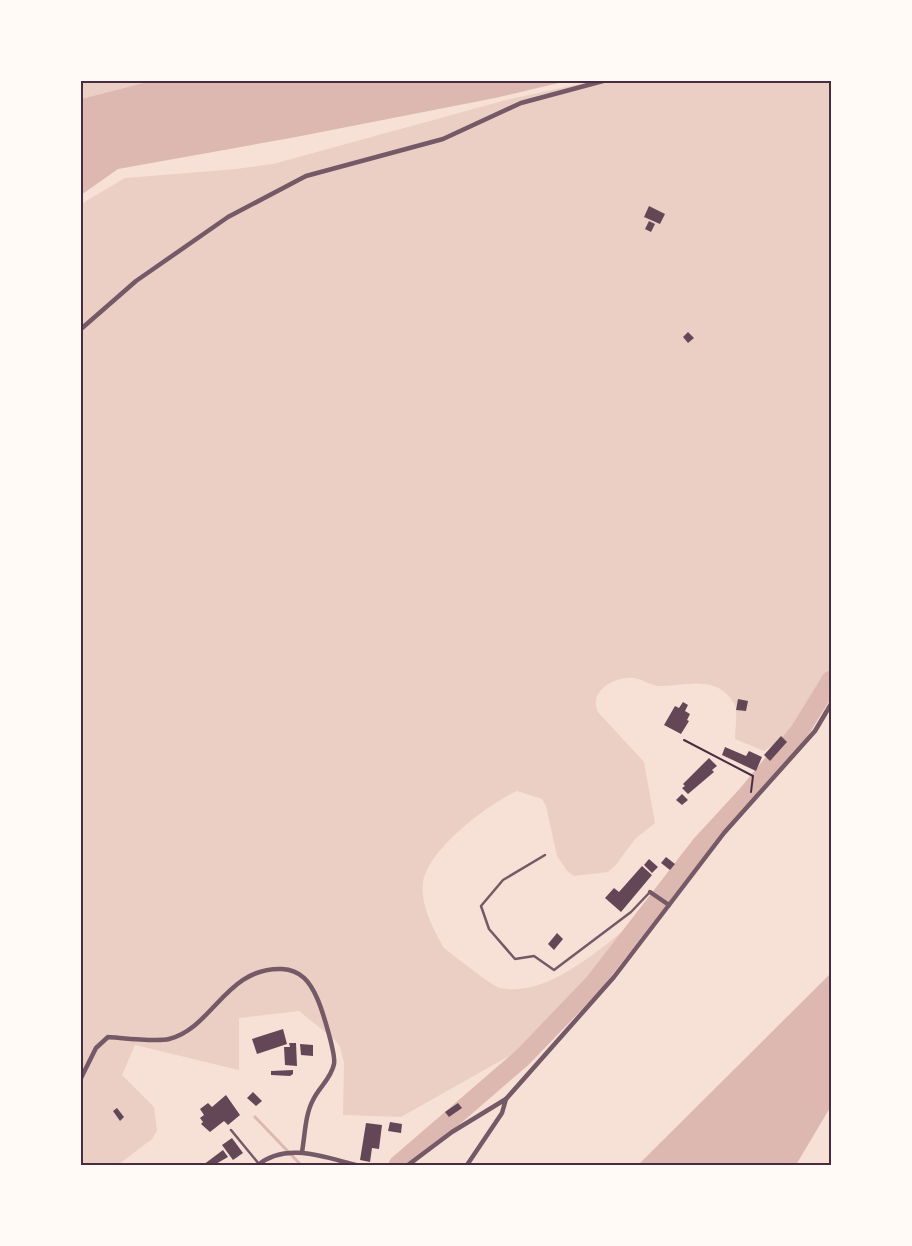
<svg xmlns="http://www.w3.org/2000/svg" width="912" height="1246" font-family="Lora,serif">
	<rect width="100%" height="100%" fill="#f7e1d7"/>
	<g fill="#ebcfc5">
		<polygon points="81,81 151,81 81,99"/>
		<path d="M 593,81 L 831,81 L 831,668 L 784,738 L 764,751 L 735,739 C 735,730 737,719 736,709 C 736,705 733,702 731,699 C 713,675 685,686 660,686 C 651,686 643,679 634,678 C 615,676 588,691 598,712 L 644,762 L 655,823 L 635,839 L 615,866 L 608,872 L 574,876 L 567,871 L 557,856 L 546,806 L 542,799 L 517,791 C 488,804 427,850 423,883 C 420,904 434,931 444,948 C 455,956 490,985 500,988 C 547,998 600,949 634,922 L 645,932 L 518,1051 L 401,1117 L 343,1115 L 344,1063 L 340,1047 L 336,1041 L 299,1011 L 239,1018 L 239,1070 L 135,1045 L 122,1075 L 154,1107 L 157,1131 L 152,1139 L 118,1165 L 81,1165 L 81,204 L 125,178 L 236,169 L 273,164 L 506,100 Z"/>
	</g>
	<g fill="#dcb8b0">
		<polygon points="151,81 567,81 495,98 296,137 118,169 81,195 81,99"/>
		<polygon points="831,973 831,1106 796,1165 638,1165"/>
	</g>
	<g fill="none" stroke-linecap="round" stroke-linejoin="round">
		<polyline stroke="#dcb8b0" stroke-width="3" points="255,1117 301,1165"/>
		<polyline stroke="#dcb8b0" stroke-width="19" points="398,1165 523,1057 594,983 700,846 746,796 799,732 831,680"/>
	</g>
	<g fill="#644757">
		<polygon points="649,206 665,214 660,224 644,217"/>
		<polygon points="649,221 655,224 651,232 645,229"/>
		<polygon points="688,332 694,338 688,343 683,337"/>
		<polygon points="738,699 748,701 746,711 736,710"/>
		<polygon points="683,702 688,705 685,711 690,714 687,720 689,721 681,734 664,725 675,706 679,708"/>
		<polygon points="781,736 787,742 770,761 764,755"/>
		<polygon points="725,747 746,756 749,751 762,757 756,771 722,755"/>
		<polygon points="709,758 717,766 712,770 714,772 688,794 682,788 685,786 683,784"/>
		<polygon points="682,794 688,800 682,805 676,800"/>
		<polygon points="666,857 675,864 670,870 661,863"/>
		<polygon points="649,859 658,867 652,873 644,865"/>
		<polygon points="642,866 652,875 621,912 605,898 614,888 619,892"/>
		<polygon points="557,933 563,939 554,950 548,944"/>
		<polygon points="283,1029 287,1044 257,1054 252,1039"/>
		<polygon points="289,1043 296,1043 297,1066 285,1065 284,1047 290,1047"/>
		<polygon points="300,1044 313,1045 313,1056 301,1055"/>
		<polygon points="293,1070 293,1074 290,1076 271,1075 271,1071"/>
		<polygon points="253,1092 262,1101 256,1106 247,1098"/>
		<polygon points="226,1095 240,1115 228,1125 224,1121 210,1132 201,1124 203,1122 200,1118 204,1115 200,1109 208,1103 212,1107"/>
		<polygon points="458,1103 462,1108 449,1117 445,1112"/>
		<polygon points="117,1108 124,1117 120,1121 113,1111"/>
		<polygon points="390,1122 402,1124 401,1133 388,1131"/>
		<polygon points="366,1123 382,1125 379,1149 372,1148 370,1162 360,1160"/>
		<polygon points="232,1138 243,1153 233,1160 222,1145"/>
		<polygon points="223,1150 228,1157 214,1165 203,1165"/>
	</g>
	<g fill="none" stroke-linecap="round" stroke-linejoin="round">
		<polyline stroke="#4a2c40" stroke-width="2" points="684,740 753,776 751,792"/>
		<g stroke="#755966" stroke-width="2.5">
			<polyline points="545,855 503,880 481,906 489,929 515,959 534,956 554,970 631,912 650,892"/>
			<polyline points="231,1130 259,1164"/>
		</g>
		<g stroke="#755966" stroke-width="4.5">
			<polyline points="81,329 136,281 228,217 306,176 443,139 521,103 603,81"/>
			<polyline points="650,892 669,905"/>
			<path d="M 81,1078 L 96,1048 L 108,1037 C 123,1038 156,1042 169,1039 C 213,1028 226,967 282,969 C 301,970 310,982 317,998 C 322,1009 336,1054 334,1064 C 331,1079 319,1087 313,1100 C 305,1115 305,1135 302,1152"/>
			<path d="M 258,1165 C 286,1142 324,1157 356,1165"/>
			<polyline points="408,1165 452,1132 506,1099"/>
			<polyline points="467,1165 502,1113 506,1099 614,977 724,833 815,731 831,704"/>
		</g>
	</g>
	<rect width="912" height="1246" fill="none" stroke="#fffaf5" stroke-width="165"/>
	<rect x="82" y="82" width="748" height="1082" fill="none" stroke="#4a2c40" stroke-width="2"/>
</svg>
